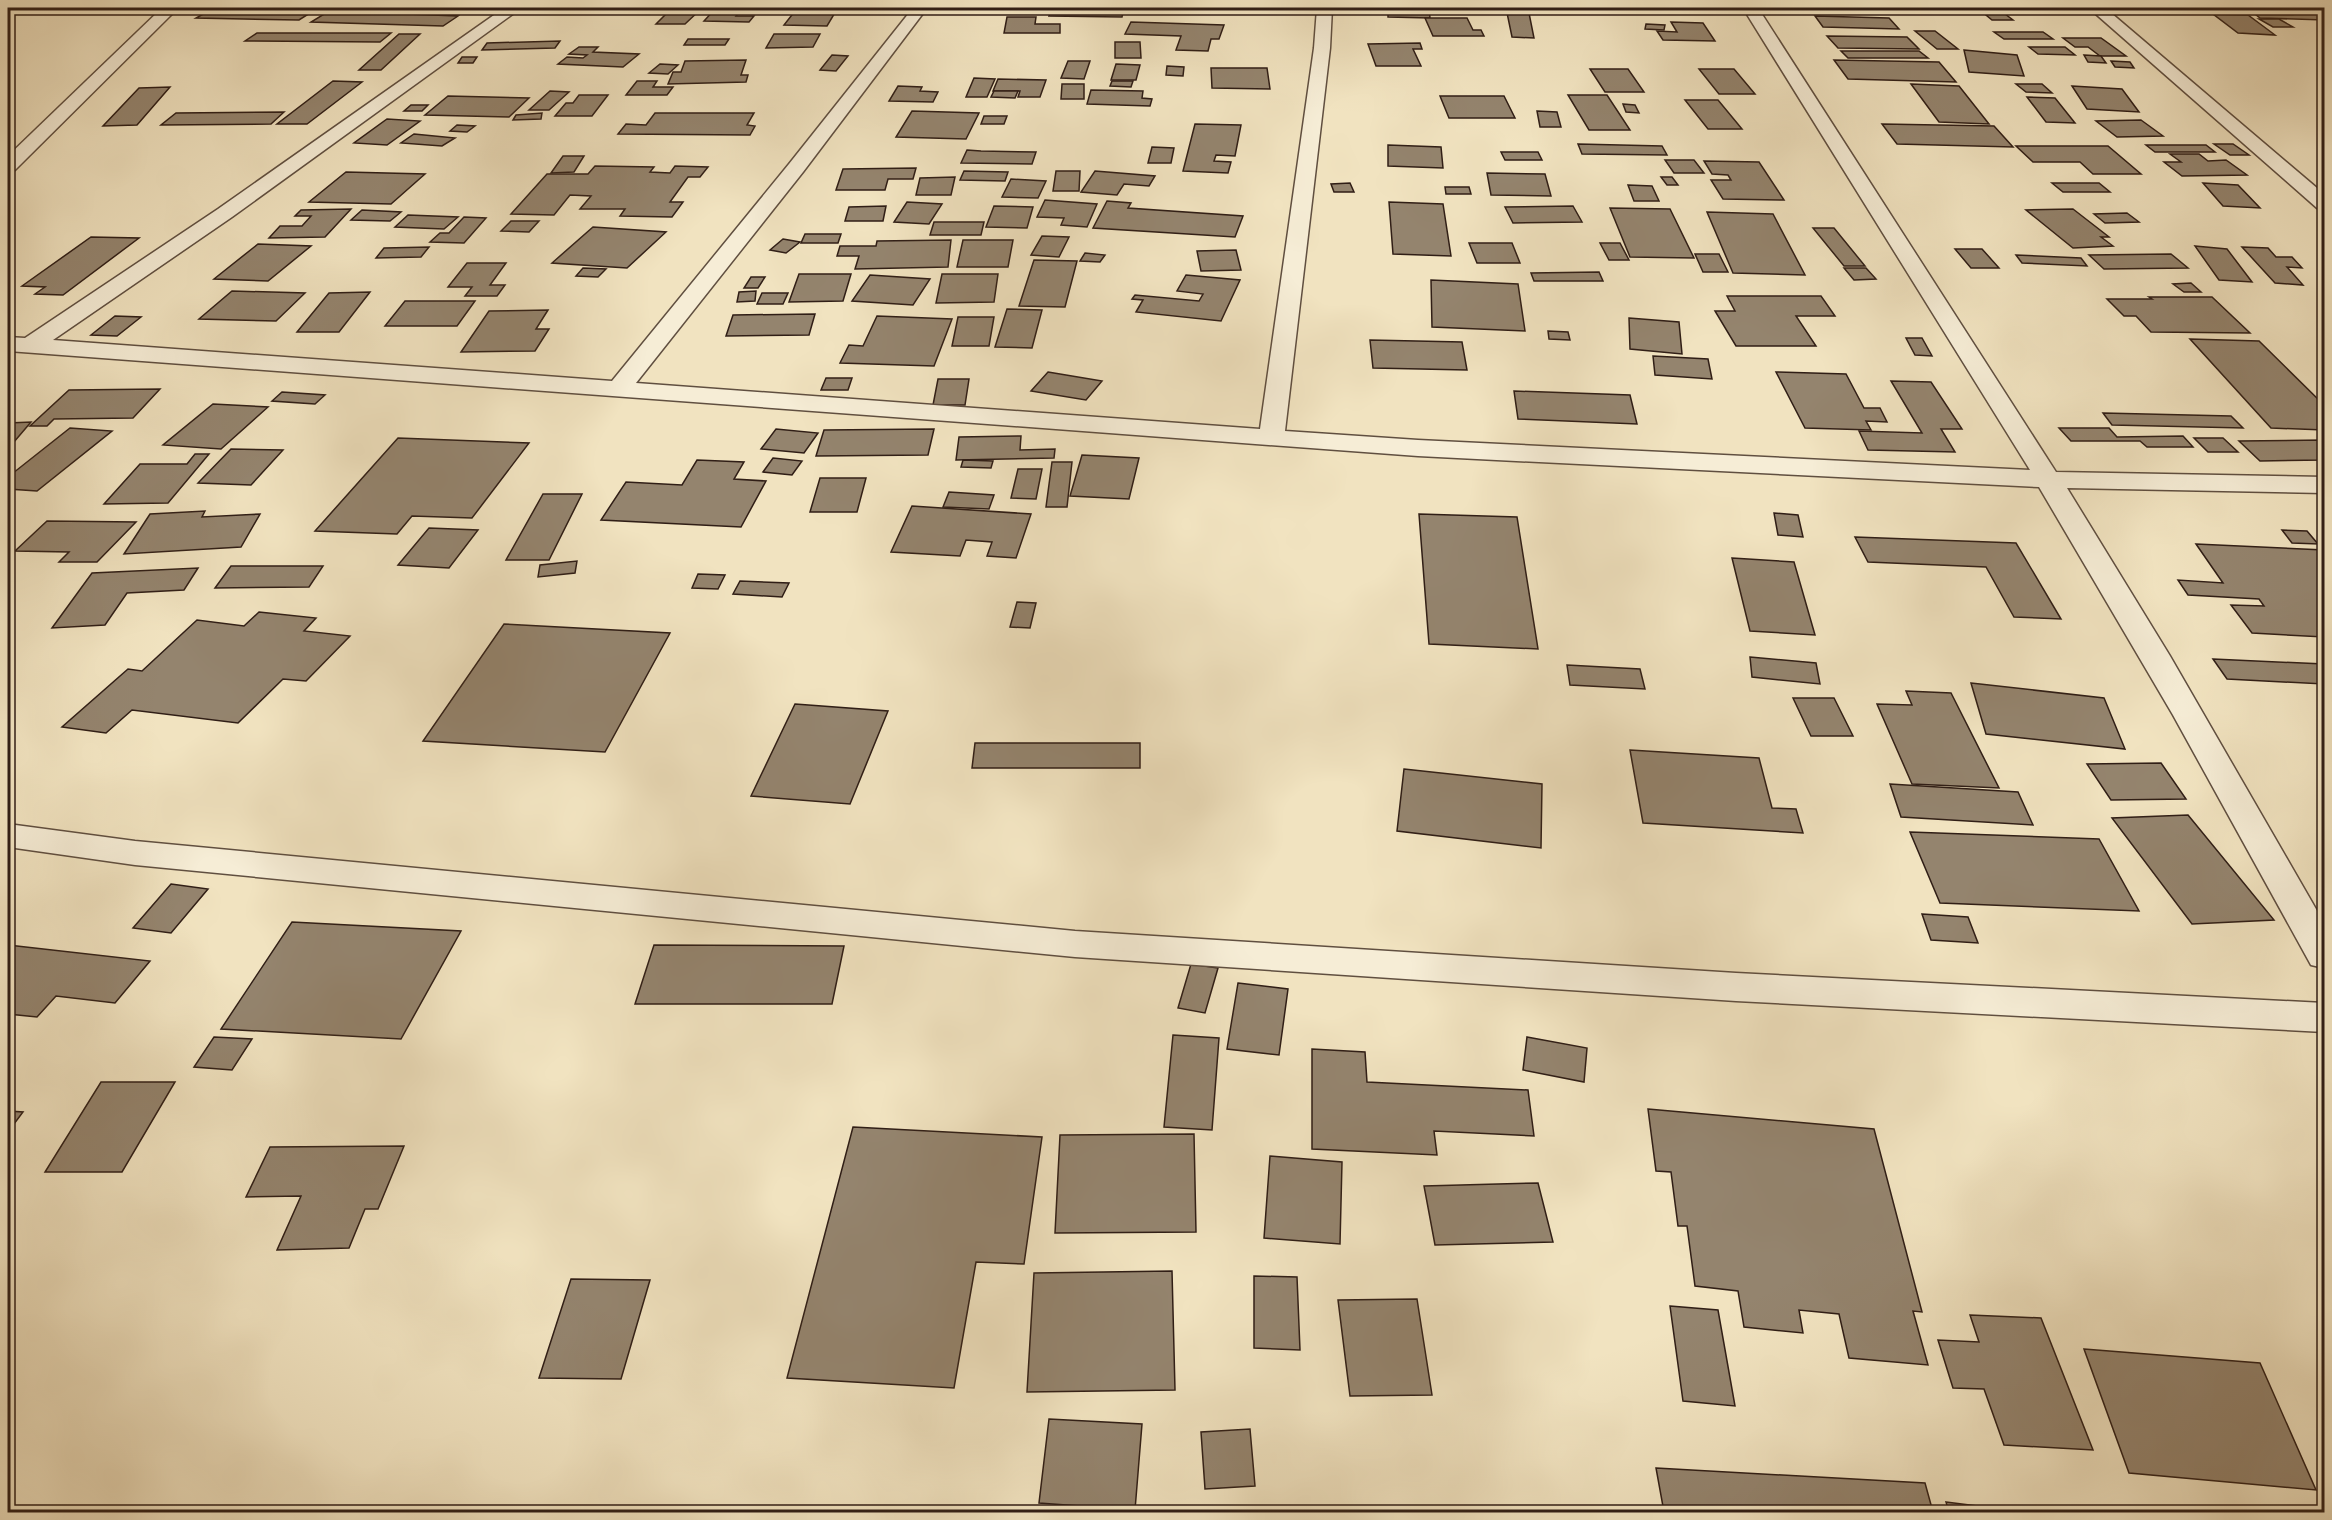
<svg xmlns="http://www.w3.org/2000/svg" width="2332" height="1520" font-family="'IM FELL French Canon',serif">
	<rect width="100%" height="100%" fill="#f1e3c0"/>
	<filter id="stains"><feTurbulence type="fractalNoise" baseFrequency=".00333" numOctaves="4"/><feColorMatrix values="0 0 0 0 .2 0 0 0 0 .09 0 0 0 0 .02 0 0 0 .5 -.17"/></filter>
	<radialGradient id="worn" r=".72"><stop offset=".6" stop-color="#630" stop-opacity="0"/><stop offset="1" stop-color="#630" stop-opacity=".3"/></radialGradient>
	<g fill="#94846e" stroke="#301e16" stroke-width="1.5">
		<polygon points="214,8 315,10 299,20 196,18"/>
		<polygon points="664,8 701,9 685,24 656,24 667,13 659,13"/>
		<polygon points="716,8 742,8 736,16 754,16 749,22 704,21"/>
		<polygon points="1052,8 1124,8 1122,17 1049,16"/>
		<polygon points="1388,8 1429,8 1430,18 1388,17"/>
		<polygon points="1506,8 1528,8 1534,38 1512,37"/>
		<polygon points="1972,8 1997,8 2013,20 1992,20 1981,11"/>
		<polygon points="2250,10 2315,12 2324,20 2260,18"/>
		<polygon points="329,11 458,16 443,26 311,22"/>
		<polygon points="795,11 836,11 827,26 784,25"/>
		<polygon points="2213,14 2248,15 2275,35 2238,33"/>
		<polygon points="1815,16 1889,18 1899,29 1823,27"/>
		<polygon points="1007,17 1036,17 1035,24 1060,24 1060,33 1004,33"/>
		<polygon points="1425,18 1467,18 1473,30 1481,30 1484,36 1433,36"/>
		<polygon points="2259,19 2279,19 2293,27 2273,27"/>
		<polygon points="1131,22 1224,25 1219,39 1211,39 1208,51 1176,50 1181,36 1125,34"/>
		<polygon points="1671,22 1703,23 1715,41 1663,40 1657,31 1677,32"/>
		<polygon points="1646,24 1665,25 1664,30 1645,29"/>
		<polygon points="1915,31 1935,31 1958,49 1937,49"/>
		<polygon points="1994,32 2043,32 2053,39 2004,39"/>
		<polygon points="257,33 391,33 380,42 245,41"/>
		<polygon points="399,34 420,34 381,70 359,70"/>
		<polygon points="774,34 820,34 813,47 766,48"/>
		<polygon points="1827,36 1907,37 1919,49 1838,48"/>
		<polygon points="2063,38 2101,38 2126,56 2100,56 2088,47 2075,47"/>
		<polygon points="688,39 729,39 725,45 684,45"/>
		<polygon points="560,41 555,48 482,50 487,43"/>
		<polygon points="1115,42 1140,42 1141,58 1115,58"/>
		<polygon points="1420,43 1422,49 1413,49 1421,66 1376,66 1368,44"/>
		<polygon points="579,47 598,47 593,52 639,54 623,67 558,64 567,57 583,58 587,55 569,54"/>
		<polygon points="2029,47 2065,47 2075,55 2038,54"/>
		<polygon points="1964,50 2017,55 2024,76 1969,72"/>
		<polygon points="1841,51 1919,51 1928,58 1848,58"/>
		<polygon points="832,55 848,56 836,71 820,70"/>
		<polygon points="2084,55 2101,56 2106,63 2088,62"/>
		<polygon points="462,57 477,57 473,63 458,63"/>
		<polygon points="746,60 741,75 748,75 746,82 668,84 673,72 681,72 685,61"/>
		<polygon points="1834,60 1939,62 1956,82 1848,79"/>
		<polygon points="1068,61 1090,61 1084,79 1061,78"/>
		<polygon points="2111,61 2130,62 2134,68 2115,67"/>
		<polygon points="660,64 678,65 668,74 649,73"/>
		<polygon points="1116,64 1140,65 1136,80 1111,80"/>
		<polygon points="1167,66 1184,67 1183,76 1166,75"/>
		<polygon points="1211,68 1267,68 1270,89 1212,88"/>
		<polygon points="1590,69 1628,69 1644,92 1605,92"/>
		<polygon points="1699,69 1734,69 1755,94 1719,94"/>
		<polygon points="974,78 995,79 987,97 966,97"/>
		<polygon points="998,79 1046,80 1040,97 1018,97 1020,91 993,91"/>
		<polygon points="333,81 362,82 307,124 277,124"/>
		<polygon points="637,81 657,81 653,87 673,87 667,95 626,95"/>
		<polygon points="1112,81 1133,81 1131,87 1110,86"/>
		<polygon points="1062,84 1084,84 1084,99 1061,99"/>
		<polygon points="1911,84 1959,86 1989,124 1939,122"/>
		<polygon points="2016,84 2042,84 2052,93 2026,92"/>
		<polygon points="898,86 922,87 920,91 938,92 933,102 889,101"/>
		<polygon points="2072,86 2122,89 2139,112 2087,109"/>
		<polygon points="170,87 137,125 103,126 139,88"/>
		<polygon points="1091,90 1143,91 1142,98 1152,99 1150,106 1087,104"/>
		<polygon points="550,91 569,92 549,110 529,110"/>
		<polygon points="994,91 1018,91 1015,98 991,97"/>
		<polygon points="579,95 608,95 592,116 555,116 566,103 573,103"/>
		<polygon points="1568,95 1607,95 1630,130 1589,130"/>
		<polygon points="448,96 529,98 509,117 425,115"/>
		<polygon points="1440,96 1504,96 1515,118 1449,118"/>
		<polygon points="2027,97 2055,98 2075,123 2046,122"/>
		<polygon points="1685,100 1718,100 1742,129 1708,129"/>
		<polygon points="1623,104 1635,105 1639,113 1626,112"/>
		<polygon points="411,105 428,105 422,111 404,111"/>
		<polygon points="912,111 979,113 966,139 896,137"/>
		<polygon points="1537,111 1557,112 1561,127 1540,127"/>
		<polygon points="284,112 271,124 161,125 176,113"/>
		<polygon points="542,113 541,119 513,120 516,115"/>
		<polygon points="655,113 754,113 747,125 755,126 750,135 618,134 626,124 646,125"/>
		<polygon points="984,116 1007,116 1004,124 981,124"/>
		<polygon points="387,119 420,121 387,145 354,143"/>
		<polygon points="2141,120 2163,136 2117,137 2096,121"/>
		<polygon points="1195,124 1241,125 1235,156 1216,155 1214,161 1231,162 1228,173 1183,171"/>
		<polygon points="1882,124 1994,126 2013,147 1897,144"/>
		<polygon points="457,125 475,126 467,132 450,131"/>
		<polygon points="414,134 455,138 442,146 401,143"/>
		<polygon points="1578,144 1662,146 1667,155 1582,154"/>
		<polygon points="2214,144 2233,144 2249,155 2230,155"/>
		<polygon points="1388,145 1441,147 1443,168 1388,166"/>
		<polygon points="2146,145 2206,145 2215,152 2155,152"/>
		<polygon points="2016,146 2108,146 2141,174 2093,174 2080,162 2033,162"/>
		<polygon points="1152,147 1174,148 1171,163 1148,163"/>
		<polygon points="967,150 981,151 1036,152 1032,164 961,163"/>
		<polygon points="1501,152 1538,152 1542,160 1505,160"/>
		<polygon points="2170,154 2199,154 2208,161 2226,160 2247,175 2182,176 2164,162 2181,162"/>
		<polygon points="563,156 584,156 574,172 551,173"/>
		<polygon points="1665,160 1694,160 1704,173 1674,173"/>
		<polygon points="1704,161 1759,162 1784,200 1723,199 1711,180 1731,180 1728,175 1712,174"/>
		<polygon points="595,166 654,167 650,172 670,173 675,166 708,167 700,177 688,177 670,202 683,202 672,217 620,216 625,209 580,209 591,196 570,195 554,215 511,214 547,174 588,174"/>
		<polygon points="916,168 913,179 888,179 885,190 836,190 843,169"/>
		<polygon points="964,171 1008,172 1005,181 960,180"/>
		<polygon points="1056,171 1080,171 1079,191 1053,191"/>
		<polygon points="1095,171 1155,176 1149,186 1124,184 1117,195 1081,192"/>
		<polygon points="346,172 425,174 391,204 309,202"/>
		<polygon points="1487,173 1545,174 1551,196 1491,195"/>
		<polygon points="955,177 951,195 916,195 920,178"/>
		<polygon points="1661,177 1672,177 1678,185 1667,185"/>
		<polygon points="1011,179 1046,181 1038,198 1002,197"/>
		<polygon points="1350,183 1354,192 1334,192 1331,184"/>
		<polygon points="2052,183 2099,183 2110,192 2063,192"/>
		<polygon points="2203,183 2238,185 2260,208 2223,206"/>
		<polygon points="1628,185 1652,186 1659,201 1634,201"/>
		<polygon points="1445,187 1469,187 1471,194 1446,194"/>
		<polygon points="1045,200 1097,204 1087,227 1061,225 1064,218 1037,217"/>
		<polygon points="1107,201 1131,203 1128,208 1243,216 1235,237 1093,228"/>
		<polygon points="907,202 942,204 929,224 894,222"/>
		<polygon points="1389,202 1443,204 1451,256 1393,254"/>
		<polygon points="886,206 883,221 845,221 849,207"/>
		<polygon points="994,206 1033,207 1027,228 986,227"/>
		<polygon points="1573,206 1582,222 1513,223 1505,207"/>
		<polygon points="1610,208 1670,209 1694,258 1630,257"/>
		<polygon points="351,209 325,237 269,238 280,226 302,226 311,216 295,216 301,210"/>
		<polygon points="2073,209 2109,237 2101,237 2113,246 2073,248 2026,210"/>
		<polygon points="362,210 401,212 390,221 351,220"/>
		<polygon points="1707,212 1773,214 1805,275 1733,273"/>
		<polygon points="2127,213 2139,222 2105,223 2094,214"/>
		<polygon points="408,215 458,217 444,229 395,227"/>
		<polygon points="464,217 486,218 464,243 430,242 440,233 449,233"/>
		<polygon points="511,221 539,221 529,232 501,231"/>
		<polygon points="934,222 984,222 981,235 930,235"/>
		<polygon points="593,227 666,232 627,268 552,263"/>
		<polygon points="1813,228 1834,228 1865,266 1844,266"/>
		<polygon points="805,234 841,234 838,243 801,243"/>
		<polygon points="1042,236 1069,237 1059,257 1031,255"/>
		<polygon points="91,237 139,238 63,295 35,294 45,287 22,286"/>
		<polygon points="783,239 800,242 786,253 770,250"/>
		<polygon points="951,240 948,267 855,269 859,256 837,256 840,246 876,246 877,241"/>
		<polygon points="963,240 1013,240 1008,267 957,267"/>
		<polygon points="1469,243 1512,243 1520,263 1477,263"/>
		<polygon points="1600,243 1620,243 1629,260 1609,260"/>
		<polygon points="258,244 311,246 268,281 214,279"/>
		<polygon points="2195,246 2227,249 2252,282 2219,280"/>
		<polygon points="429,247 421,257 376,258 384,248"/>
		<polygon points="2242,247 2268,248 2276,257 2292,257 2302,268 2287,267 2303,285 2275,283"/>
		<polygon points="1955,249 1982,249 1999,268 1971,268"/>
		<polygon points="1236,250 1241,270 1201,271 1197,251"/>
		<polygon points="1085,253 1105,255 1100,262 1080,261"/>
		<polygon points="1695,254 1719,254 1728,272 1703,272"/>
		<polygon points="2171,254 2188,268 2104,269 2089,255"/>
		<polygon points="2016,255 2081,258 2087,266 2022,263"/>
		<polygon points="1034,260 1077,261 1065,307 1019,306"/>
		<polygon points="467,263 506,263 490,285 505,285 497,296 465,296 472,287 448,287"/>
		<polygon points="583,268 606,269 598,277 576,276"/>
		<polygon points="1844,268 1866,268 1876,279 1854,280"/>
		<polygon points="1599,272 1603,281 1534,281 1531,273"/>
		<polygon points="799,274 851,274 843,301 789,302"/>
		<polygon points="942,274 998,274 994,302 936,303"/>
		<polygon points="870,275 930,279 913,305 852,301"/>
		<polygon points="1186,275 1240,280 1221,321 1136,312 1143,300 1132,299 1135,295 1199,301 1203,294 1177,291"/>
		<polygon points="751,277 765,277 758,288 744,288"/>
		<polygon points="1431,280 1518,284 1525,331 1432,327"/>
		<polygon points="2191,283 2201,292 2184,292 2173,284"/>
		<polygon points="232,291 305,293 276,321 199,319"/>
		<polygon points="756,291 755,301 737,302 739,292"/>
		<polygon points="370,292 339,332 297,332 329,293"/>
		<polygon points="762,293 788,293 783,304 757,304"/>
		<polygon points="1727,296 1821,296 1835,316 1796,316 1816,346 1736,346 1715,311 1735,311"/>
		<polygon points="2149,297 2212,297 2250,333 2151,332 2136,316 2124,316 2107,299 2152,299"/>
		<polygon points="405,301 475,301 457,326 385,326"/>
		<polygon points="1007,309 1042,310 1032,348 995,347"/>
		<polygon points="548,310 536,329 549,329 535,351 461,352 489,311"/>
		<polygon points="815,314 809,335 726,336 733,315"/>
		<polygon points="115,316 141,317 117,336 91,335"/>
		<polygon points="877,316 952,319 934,366 840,363 849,345 863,346"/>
		<polygon points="958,317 994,317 989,346 952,346"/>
		<polygon points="1629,318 1679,322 1682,354 1630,349"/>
		<polygon points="1548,331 1568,332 1570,340 1549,339"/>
		<polygon points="1906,338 1922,338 1932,356 1915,355"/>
		<polygon points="2190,339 2259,341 2324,405 2324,430 2271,428"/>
		<polygon points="1370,340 1462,342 1467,370 1373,368"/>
		<polygon points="1653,356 1708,359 1712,379 1655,375"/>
		<polygon points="1048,372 1102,381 1086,400 1031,391"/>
		<polygon points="1776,372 1846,374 1864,408 1880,408 1887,422 1866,421 1871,430 1805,428"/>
		<polygon points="826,378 852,378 848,390 821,390"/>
		<polygon points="938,379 969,379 965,405 933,405"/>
		<polygon points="1891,381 1931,382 1962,429 1941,429 1955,452 1868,450 1859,431 1922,433"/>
		<polygon points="160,389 133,418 54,419 47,426 30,426 69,390"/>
		<polygon points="1514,391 1630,395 1637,424 1518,419"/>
		<polygon points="282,392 325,395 315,404 272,401"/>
		<polygon points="213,404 268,407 221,449 163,445"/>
		<polygon points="2103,413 2231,416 2243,428 2112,425"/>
		<polygon points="31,422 8,449 8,423"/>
		<polygon points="70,428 112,431 37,491 8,489 8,477"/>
		<polygon points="2059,428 2109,428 2117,437 2183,436 2193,447 2147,447 2140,441 2071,441"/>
		<polygon points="776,429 818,433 804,453 761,449"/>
		<polygon points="934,429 928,455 816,456 824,430"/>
		<polygon points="1021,436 1020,450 1055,449 1054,458 956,460 959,437"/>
		<polygon points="398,438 529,443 472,518 412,516 397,534 315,531"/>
		<polygon points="2194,438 2223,438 2238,452 2208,452"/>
		<polygon points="2324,440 2324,460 2260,461 2239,441"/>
		<polygon points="231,449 283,450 251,485 198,483"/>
		<polygon points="195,454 209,454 168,503 104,504 140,464 187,464"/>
		<polygon points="1082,455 1139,458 1129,499 1070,496"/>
		<polygon points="773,458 802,461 792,475 763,472"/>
		<polygon points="697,460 744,462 734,479 766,481 741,527 601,520 626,482 682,485"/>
		<polygon points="963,460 993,461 991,468 961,467"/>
		<polygon points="1052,462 1072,462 1067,507 1046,507"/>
		<polygon points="1018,469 1042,469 1036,499 1011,498"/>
		<polygon points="820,478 866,478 857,512 810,512"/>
		<polygon points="949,492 994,495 989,509 943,507"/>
		<polygon points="543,494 582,494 549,560 506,560"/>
		<polygon points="912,506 1031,514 1016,558 987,556 992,542 966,540 960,556 891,552"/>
		<polygon points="205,511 202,517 260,514 241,547 124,554 150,514"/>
		<polygon points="1774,513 1798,515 1803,537 1778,535"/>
		<polygon points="1419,514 1517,517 1538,649 1429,644"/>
		<polygon points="47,521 136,522 97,562 59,562 69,552 15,551"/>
		<polygon points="429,528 478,530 449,568 398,565"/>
		<polygon points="2282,530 2307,531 2318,544 2292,543"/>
		<polygon points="1855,537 2016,543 2061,619 2014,617 1986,567 1868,562"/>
		<polygon points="2196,544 2324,550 2324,637 2252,633 2231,605 2264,606 2259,599 2188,595 2178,580 2223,583"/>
		<polygon points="1732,558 1794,562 1815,635 1750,631"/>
		<polygon points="577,561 575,573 538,577 540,565"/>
		<polygon points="231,566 323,566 309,587 215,588"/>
		<polygon points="198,568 184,590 127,593 105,625 52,628 92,573"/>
		<polygon points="698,574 725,575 718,589 692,588"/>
		<polygon points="740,581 789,583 782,597 733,594"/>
		<polygon points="1017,602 1036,603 1030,628 1010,627"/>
		<polygon points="259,612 316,618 304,631 350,636 306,681 283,679 238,723 132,710 106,733 62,727 128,669 142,671 197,620 244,626"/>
		<polygon points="504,624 670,633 605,752 423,741"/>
		<polygon points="1750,657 1816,663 1820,684 1752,677"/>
		<polygon points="2213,659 2324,664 2324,684 2227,679"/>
		<polygon points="1567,665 1640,669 1645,689 1570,685"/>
		<polygon points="1971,683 2104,698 2125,749 1986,734"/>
		<polygon points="1906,691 1951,693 1999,788 1912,784 1877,704 1912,705"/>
		<polygon points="1793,698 1834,698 1853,736 1811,736"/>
		<polygon points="795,704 888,711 850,804 751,796"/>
		<polygon points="975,743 1140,743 1140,768 972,768"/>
		<polygon points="1630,750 1759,758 1772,808 1796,809 1803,833 1643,823"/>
		<polygon points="2161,763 2186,799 2111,800 2087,764"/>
		<polygon points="1404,769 1542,784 1541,848 1397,831"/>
		<polygon points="1890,784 2018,792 2033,825 1901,817"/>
		<polygon points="2188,815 2274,920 2192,924 2112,818"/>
		<polygon points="1910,832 2099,839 2139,911 1940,903"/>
		<polygon points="171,884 208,889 171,933 133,928"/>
		<polygon points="1922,914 1968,917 1978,943 1931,940"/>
		<polygon points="292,922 461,931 401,1039 221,1029"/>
		<polygon points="8,945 150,961 115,1003 56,996 37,1017 8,1014"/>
		<polygon points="654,945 844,946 832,1004 635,1004"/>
		<polygon points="1191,964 1218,968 1205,1013 1178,1008"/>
		<polygon points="1238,983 1288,989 1279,1055 1227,1049"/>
		<polygon points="1173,1035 1219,1038 1212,1130 1164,1127"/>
		<polygon points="214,1037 252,1039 232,1070 194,1067"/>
		<polygon points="1527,1037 1587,1048 1584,1082 1523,1070"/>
		<polygon points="1312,1049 1365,1052 1367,1082 1528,1090 1534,1136 1434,1131 1437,1155 1312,1149"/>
		<polygon points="101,1082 175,1082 122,1172 45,1172"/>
		<polygon points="1648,1109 1874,1129 1922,1312 1913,1311 1928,1365 1849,1358 1839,1314 1799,1310 1803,1333 1744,1327 1738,1291 1695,1286 1687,1226 1678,1226 1671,1172 1656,1171"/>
		<polygon points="8,1111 23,1112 8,1132"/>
		<polygon points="853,1127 1042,1137 1024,1264 976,1262 954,1388 787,1378"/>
		<polygon points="1194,1134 1196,1232 1055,1233 1060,1135"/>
		<polygon points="404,1146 378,1209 365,1209 349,1248 277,1250 301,1196 246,1197 270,1147"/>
		<polygon points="1270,1156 1342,1162 1340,1244 1264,1238"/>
		<polygon points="1538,1183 1553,1242 1435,1245 1424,1186"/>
		<polygon points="1172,1271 1175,1390 1027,1392 1034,1273"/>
		<polygon points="1254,1276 1297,1277 1300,1350 1254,1348"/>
		<polygon points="571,1279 650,1280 621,1379 539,1378"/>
		<polygon points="1417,1299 1432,1395 1350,1396 1338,1300"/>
		<polygon points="1670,1306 1718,1310 1735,1406 1683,1401"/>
		<polygon points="1970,1315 2041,1318 2093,1450 2004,1445 1984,1389 1953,1388 1938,1340 1979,1342"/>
		<polygon points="2084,1349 2260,1363 2316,1490 2129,1473"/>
		<polygon points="1049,1419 1142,1424 1135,1510 1039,1503"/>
		<polygon points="1250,1429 1255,1486 1205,1489 1201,1432"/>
		<polygon points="1656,1468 1925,1483 1933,1512 1664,1512"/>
		<polygon points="1946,1502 2025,1512 1949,1512"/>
	</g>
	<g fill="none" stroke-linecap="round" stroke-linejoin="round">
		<defs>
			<g id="minor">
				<polygon points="504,8 521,8 232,217 53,340 612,381 789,164 913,8 927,8 803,172 636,383 1260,429 1314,48 1317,8 1332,8 1330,48 1285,431 1418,440 2030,470 1743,8 1758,8 2056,472 2324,477 2324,493 2067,488 2170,656 2324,923 2324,968 2311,965 2173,715 2039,487 1418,456 8,351 8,337 25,338 218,209"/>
				<polygon points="2089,8 2300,8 2298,12 2293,14 2111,13 2324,194 2324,210 2317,208"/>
				<polygon points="8,824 135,841 1075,931 1736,973 2324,1003 2324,1032 1736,1001 1075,957 135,865 8,847"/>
			</g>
			<polygon id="tertiary" points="162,8 178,8 15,170 8,172 8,156"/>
		</defs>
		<use href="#minor" stroke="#604f40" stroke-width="3"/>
		<use href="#tertiary" stroke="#604f40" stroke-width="3"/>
		<use href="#minor" fill="#f6edd6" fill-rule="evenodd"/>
		<use href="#tertiary" fill="#f6edd6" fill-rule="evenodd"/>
	</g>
	<rect width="2332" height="1520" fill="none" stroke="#f1e3c0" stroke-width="30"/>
	<rect x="9" y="9" width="2314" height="1502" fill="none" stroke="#301e16" stroke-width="3"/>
	<rect x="15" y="15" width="2302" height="1490" fill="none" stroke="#301e16" stroke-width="1.5"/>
	<rect width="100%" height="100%" filter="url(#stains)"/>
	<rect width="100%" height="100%" fill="url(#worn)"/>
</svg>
